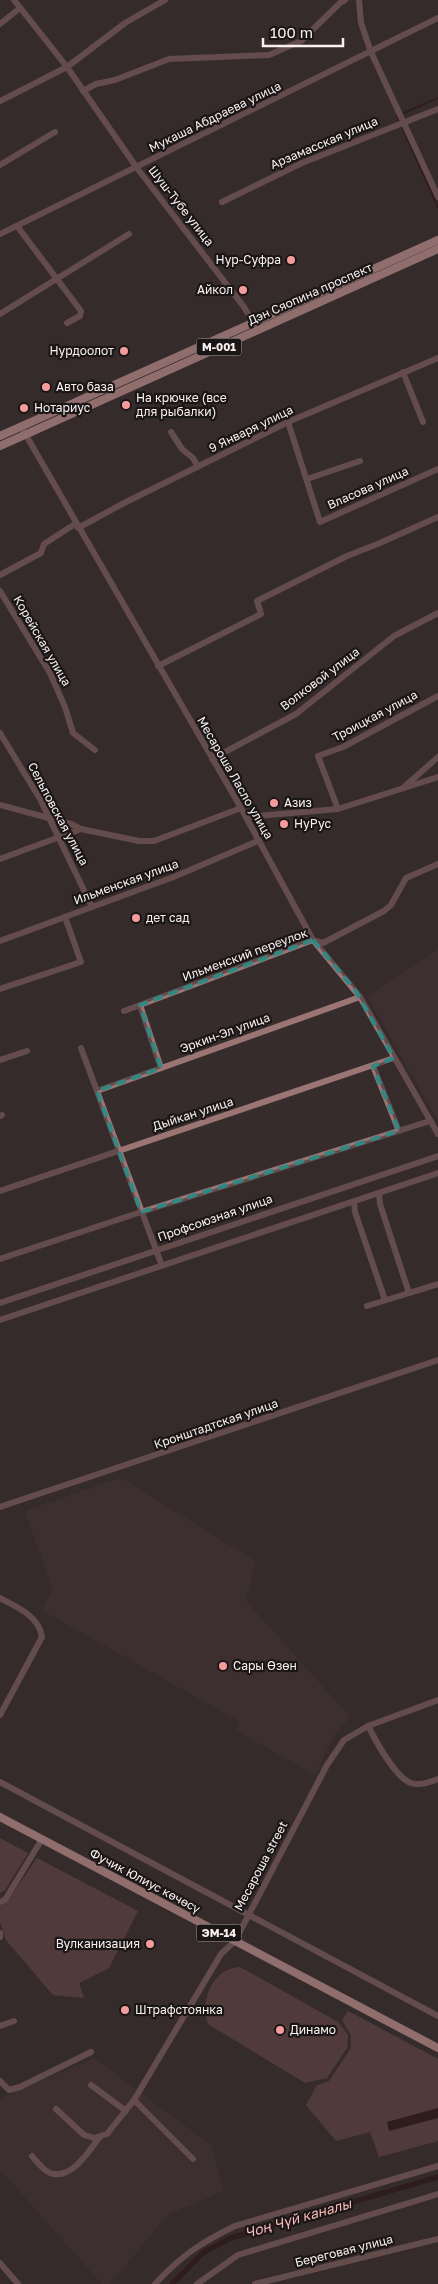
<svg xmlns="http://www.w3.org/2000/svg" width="438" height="2284" font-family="'Golos Text',sans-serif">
	<rect width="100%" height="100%" fill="#372c2c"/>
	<g fill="#463434">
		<polygon points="438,949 438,1120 367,996"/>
		<polygon points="121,1478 255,1561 246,1601 350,1717 333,1736 315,1775 236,1730 239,1721 42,1610 53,1590 25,1511"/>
		<polygon points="94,2058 212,2146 223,2191 167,2215 110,2284 102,2284 0,2169 0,2099"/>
	</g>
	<g fill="#6f4d4d">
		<polygon points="0,1838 28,1853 5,1890 0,1893"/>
		<polygon points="37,1858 138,1911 109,1968 79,1983 84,1998 53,1995 6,1940 0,1922 0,1905 7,1902"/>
		<path d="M 240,1967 L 338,2022 L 348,2035 L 347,2048 L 327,2078 L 305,2083 L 208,2024 C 199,2001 213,1968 240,1967 Z"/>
		<polygon points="348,2011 438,2059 438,2141 379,2157 370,2132 336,2141 306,2105 317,2085 329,2081 351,2048 351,2035 342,2020"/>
	</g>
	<polygon fill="#260a0c" points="438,2108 438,2118 389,2131 387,2122"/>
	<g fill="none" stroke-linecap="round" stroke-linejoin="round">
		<g stroke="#260a0c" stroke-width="2">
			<polyline points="402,114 438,98"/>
			<polyline points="397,116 438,207"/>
		</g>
		<polyline stroke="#260a0c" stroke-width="5.5" points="172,2284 204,2252 231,2238 438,2177"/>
		<g stroke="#9b7474" stroke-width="6">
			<polyline points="14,0 67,67 137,168 244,307 256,327"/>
			<polyline points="359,0 361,23 371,52 438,197"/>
			<polyline points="0,24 20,8"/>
			<polyline points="83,91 96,84 115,80 169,59 269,55 301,41 340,3 345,0"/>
			<polyline points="0,101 67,67 125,23 165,0"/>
			<polyline points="0,165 55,132"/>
			<polyline points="222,202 302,163 438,109"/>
			<polyline points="17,226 81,311 80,316 67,323"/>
			<polyline points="0,234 438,18"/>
			<polyline points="0,314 129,234"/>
			<polyline points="403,372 423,422"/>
			<polyline points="288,422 320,522 438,469"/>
			<polyline points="23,430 241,808 313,940 360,997 438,1134"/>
			<polyline points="171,432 182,449 193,458 198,467"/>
			<polyline points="307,479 360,461"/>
			<polyline points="78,528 124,503 288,422 438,358"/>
			<polyline points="0,575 41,553 44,544 75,524"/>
			<polyline points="0,591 50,673 65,707 73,733 95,750"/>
			<polyline points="158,666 261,614 257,601 347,556 380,543 438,517"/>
			<polyline points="0,733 40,799 92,907"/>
			<polyline points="212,759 296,714 394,636 438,613"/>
			<polyline points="403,788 438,757"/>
			<polyline points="0,805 71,824 81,829 139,841 154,841 241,808"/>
			<polyline points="338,809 318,756 343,747 438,696"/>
			<polyline points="246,817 338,809 438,777"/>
			<polyline points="0,859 81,829"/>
			<polyline points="0,941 176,876 258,841"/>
			<polyline points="0,989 81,962 65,917"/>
			<polyline points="140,1005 161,1068"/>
			<polyline points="124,1011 313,940 323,943 384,911 391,905 406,878 438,864"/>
			<polyline points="81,1048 162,1266"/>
			<polyline points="0,1060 27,1051"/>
			<polyline points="373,1066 399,1131"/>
			<polyline points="97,1091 360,997"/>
			<polyline points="0,1116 2,1115"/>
			<polyline points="0,1191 394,1058"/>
			<polyline points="379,1193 380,1204 409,1293"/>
			<polyline points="354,1202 355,1212 385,1300"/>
			<polyline points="0,1259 141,1212 430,1121"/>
			<polyline points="0,1303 438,1156"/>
			<polyline points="367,1306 438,1284"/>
			<polyline points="0,1320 438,1173"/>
			<polyline points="0,1507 438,1360"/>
			<path d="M 0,1598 C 17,1607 39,1616 42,1637 L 0,1715"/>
			<path d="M 368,1726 C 376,1741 395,1778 411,1783 C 420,1786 430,1782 438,1779"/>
			<polyline points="0,1782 438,2016"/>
			<polyline points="0,1902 5,1900 42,1839"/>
			<polyline points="0,1933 0,1937"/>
			<polyline points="0,2026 14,2021"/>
			<polyline points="0,2081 9,2090 20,2087 91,2052"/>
			<polyline points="91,2085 126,2111"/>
			<polyline points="134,2100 193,2159"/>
			<polyline points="56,2109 84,2135 94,2138 107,2134 134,2100 221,1954 235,1941 327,1765 344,1740 368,1726 438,1700"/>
			<path d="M 32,2156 C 37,2162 43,2170 50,2173 C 71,2181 89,2151 99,2138"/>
			<polyline points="0,2263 18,2284"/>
			<path d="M 155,2284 C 181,2256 200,2243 235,2226 L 438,2166"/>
			<polyline points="197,2284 238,2255 438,2194"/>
			<polyline points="255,2284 438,2239"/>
		</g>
		<g stroke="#fdbebe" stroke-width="8">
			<polyline points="0,436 438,240"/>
			<polyline points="0,446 438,249"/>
			<polyline points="0,1817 438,2048"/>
		</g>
	</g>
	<path d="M0 0H438V2284H0ZM 313,940 L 355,990 L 394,1058 L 373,1066 L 399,1131 L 141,1212 L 97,1091 L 161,1068 L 140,1005 Z" fill="#372c2c" fill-opacity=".55" fill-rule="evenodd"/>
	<path fill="none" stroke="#328882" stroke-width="4" stroke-dasharray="10 6" stroke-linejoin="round" d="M 313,940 L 355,990 L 394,1058 L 373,1066 L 399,1131 L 141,1212 L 97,1091 L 161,1068 L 140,1005 Z"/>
	<g fill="#f59b9c" stroke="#1b1616" stroke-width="2">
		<circle cx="291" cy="260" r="5"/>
		<circle cx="243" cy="290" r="5"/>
		<circle cx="124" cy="351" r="5"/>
		<circle cx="46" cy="387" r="5"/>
		<circle cx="126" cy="405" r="5"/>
		<circle cx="24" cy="408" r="5"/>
		<circle cx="274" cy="803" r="5"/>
		<circle cx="284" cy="824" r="5"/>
		<circle cx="136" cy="918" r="5"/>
		<circle cx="223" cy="1666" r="5"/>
		<circle cx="150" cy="1944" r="5"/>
		<circle cx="125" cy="2010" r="5"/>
		<circle cx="280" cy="2030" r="5"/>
	</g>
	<g text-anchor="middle" stroke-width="4.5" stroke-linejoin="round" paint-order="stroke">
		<g fill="#1b1616" stroke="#b6afaf" stroke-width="1">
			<rect x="196.5" y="338.5" width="45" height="17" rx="4"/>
			<rect x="196.5" y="1924.5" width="45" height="17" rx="4"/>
		</g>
		<g font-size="11" font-weight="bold" fill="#f9f1f1">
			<text x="219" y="351">M-001</text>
			<text x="219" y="1937">ЭМ-14</text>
		</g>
		<g font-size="12" fill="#f9f1f1" stroke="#1b1616">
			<text transform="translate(215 117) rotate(-26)" y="4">Мукаша Абдраева улица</text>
			<text transform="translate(324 143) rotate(-23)" y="4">Арзамасская улица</text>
			<text transform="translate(181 206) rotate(52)" y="4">Шуш-Тубе улица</text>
			<text transform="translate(310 294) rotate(-24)" y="4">Дэн Сяопина проспект</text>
			<text transform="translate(251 429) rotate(-26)" y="4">9 Января улица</text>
			<text transform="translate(368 488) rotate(-24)" y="4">Власова улица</text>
			<text transform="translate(42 641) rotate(60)" y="4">Корейская улица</text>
			<text transform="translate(320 679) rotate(-37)" y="4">Волковой улица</text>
			<text transform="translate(375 716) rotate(-28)" y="4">Троицкая улица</text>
			<text transform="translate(235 778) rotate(60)" y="4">Месароша Ласло улица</text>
			<text transform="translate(58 814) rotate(62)" y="4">Сельповская улица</text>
			<text transform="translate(126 882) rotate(-20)" y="4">Ильменская улица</text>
			<text transform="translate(245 955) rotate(-20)" y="4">Ильменский переулок</text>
			<text transform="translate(225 1033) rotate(-20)" y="4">Эркин-Эл улица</text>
			<text transform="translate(193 1114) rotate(-18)" y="4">Дыйкан улица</text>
			<text transform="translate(215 1218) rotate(-19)" y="4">Профсоюзная улица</text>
			<text transform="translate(216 1424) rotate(-19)" y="4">Кронштадтская улица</text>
			<text transform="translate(261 1866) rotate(-62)" y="4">Месароша street</text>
			<text transform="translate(145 1881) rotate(28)" y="4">Фучик Юлиус көчөсү</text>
			<text transform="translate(344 2251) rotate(-14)" y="4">Береговая улица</text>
		</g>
		<g font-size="12" fill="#f9f1f1" stroke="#1b1616" text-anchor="start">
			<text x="281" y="264" text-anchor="end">Нур-Суфра</text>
			<text x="233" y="294" text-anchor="end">Айкол</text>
			<text x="114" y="355" text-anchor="end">Нурдоолот</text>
			<text x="56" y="391">Авто база</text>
			<text x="136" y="402">На крючке (все<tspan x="136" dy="14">для рыбалки)</tspan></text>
			<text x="34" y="412">Нотариус</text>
			<text x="284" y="807">Азиз</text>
			<text x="294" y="828">НуРус</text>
			<text x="146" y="922">дет сад</text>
			<text x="233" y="1670">Сары Өзөн</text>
			<text x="140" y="1948" text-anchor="end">Вулканизация</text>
			<text x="135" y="2014">Штрафстоянка</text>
			<text x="290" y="2034">Динамо</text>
		</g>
		<g font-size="14" font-style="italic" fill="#fbb9b9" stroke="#1b1616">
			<text transform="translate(298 2218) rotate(-16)" y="5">Чоң Чүй каналы</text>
		</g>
	</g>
	<path d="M263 38v8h80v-8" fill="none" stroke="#f9f1f1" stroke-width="2.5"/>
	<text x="270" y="38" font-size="15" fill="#f9f1f1" stroke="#1b1616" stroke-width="4" paint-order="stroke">100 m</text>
</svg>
